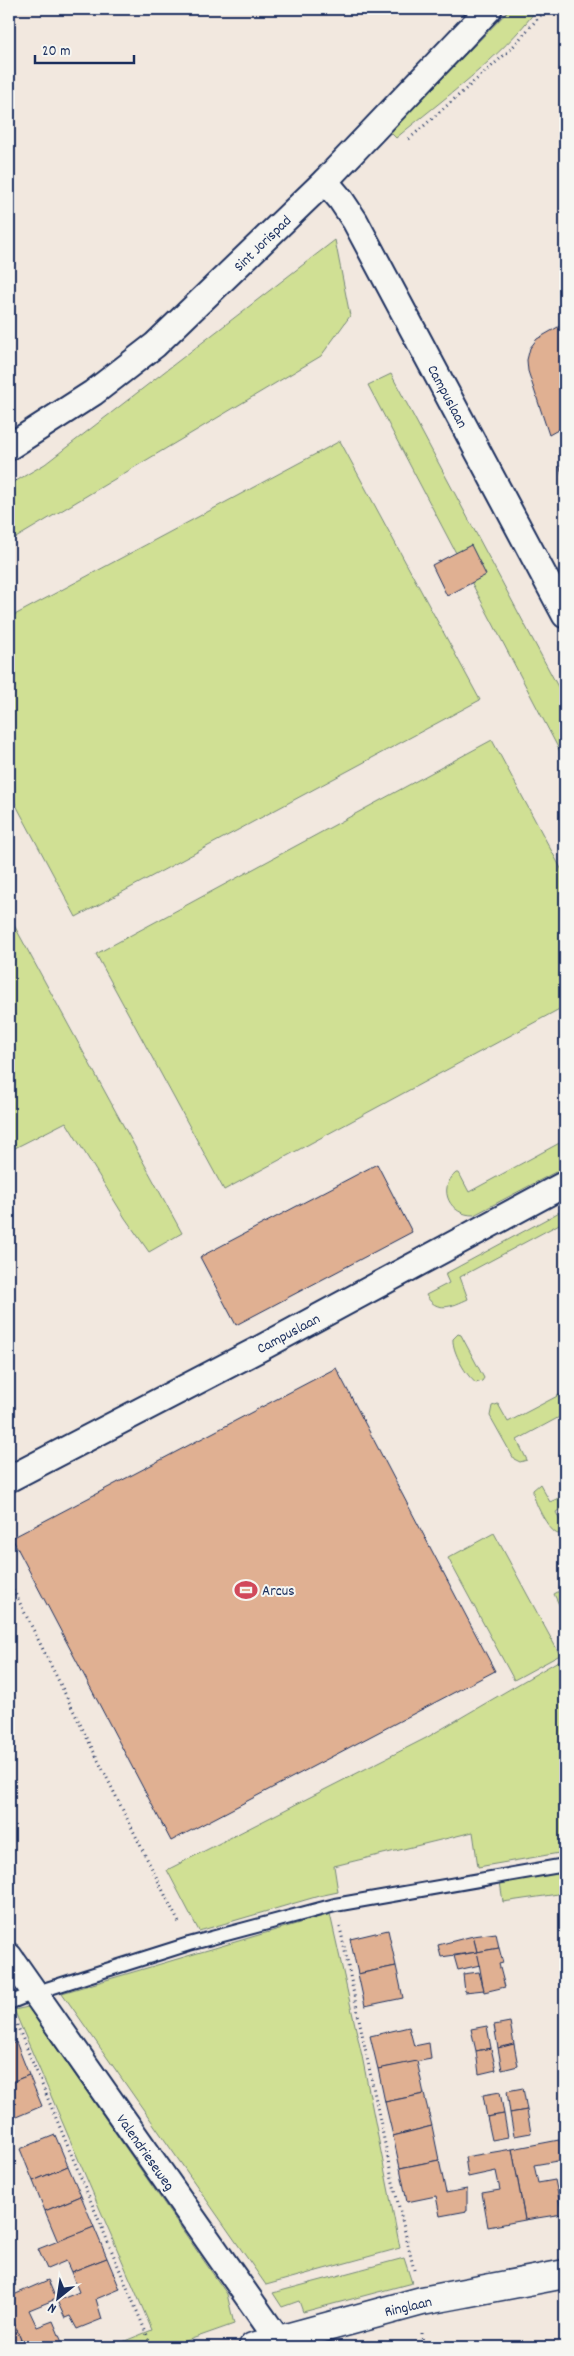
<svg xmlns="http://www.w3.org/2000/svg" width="574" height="2356" font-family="Dekko,sans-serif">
	<rect width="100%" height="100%" fill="#f2e8df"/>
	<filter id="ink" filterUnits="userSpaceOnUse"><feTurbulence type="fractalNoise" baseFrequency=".02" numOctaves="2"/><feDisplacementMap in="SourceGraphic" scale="10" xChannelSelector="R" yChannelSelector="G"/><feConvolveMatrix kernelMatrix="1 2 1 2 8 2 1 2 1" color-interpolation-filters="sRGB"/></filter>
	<g filter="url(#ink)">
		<g fill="#d0e094" stroke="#768879">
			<path d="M 510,9 L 537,9 C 502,57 442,100 396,138 L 390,132 Z"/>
			<polygon points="335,240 350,316 321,356 9,542 9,485 45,464"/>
			<polygon points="391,374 565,700 565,761 368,385"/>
			<polygon points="340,441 480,700 76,917 9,792 9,618"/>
			<polygon points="492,740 565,876 565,1006 224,1190 96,954"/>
			<polygon points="9,916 182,1233 149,1252 125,1218 66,1122 9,1151"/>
			<path d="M 565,1140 L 565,1167 L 474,1215 C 451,1216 436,1189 456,1173 L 459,1173 L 469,1192 Z"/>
			<path d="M 565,1209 L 565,1221 L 460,1277 L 468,1299 C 453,1306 436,1314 426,1295 L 449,1283 L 445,1274 Z"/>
			<path d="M 458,1334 L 461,1335 L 484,1378 L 482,1381 L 476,1383 C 466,1376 452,1351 453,1339 Z"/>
			<polygon points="565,1392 565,1414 517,1440 527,1460 520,1462 514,1459 490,1416 492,1406 498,1404 508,1422"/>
			<path d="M 540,1484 L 550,1502 L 565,1495 L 565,1506 L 556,1512 L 565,1531 L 558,1534 C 549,1532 532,1499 533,1490 Z"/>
			<polygon points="494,1533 560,1655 514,1680 448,1558"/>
			<polygon points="565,1588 565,1617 554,1594"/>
			<polygon points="565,1657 565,1852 478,1867 473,1832 334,1866 338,1892 319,1896 199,1931 167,1870 426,1738"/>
			<polygon points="565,1872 565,1893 503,1902 500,1882"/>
			<polygon points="330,1914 362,2056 400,2248 266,2285 62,1993"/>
			<polygon points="28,2007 227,2294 234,2324 169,2347 110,2347 152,2330 14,2010"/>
			<polygon points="404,2258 412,2283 303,2312 299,2301 282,2307 273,2293"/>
		</g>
		<g fill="#e0b092" stroke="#1b2f5e">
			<polygon points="565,323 565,426 549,435 528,371 527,360 530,348 537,339"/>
			<polygon points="565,464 565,484 560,467"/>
			<polygon points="471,545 486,575 447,596 432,565"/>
			<polygon points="377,1164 412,1232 236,1325 200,1257"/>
			<polygon points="336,1368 495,1671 171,1841 12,1538"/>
			<polygon points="388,1930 396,1966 358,1974 350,1939"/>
			<polygon points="496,1933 499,1948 477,1952 473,1936"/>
			<polygon points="473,1936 477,1952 441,1957 438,1945"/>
			<polygon points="499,1948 503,1963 499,1964 505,1987 484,1992 477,1952"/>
			<polygon points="477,1952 480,1965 458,1970 454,1956"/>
			<polygon points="396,1966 403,1998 365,2006 358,1974"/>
			<polygon points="479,1972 484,1990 465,1992 463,1974"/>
			<polygon points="510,2022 514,2044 498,2048 494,2025"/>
			<polygon points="487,2026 491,2048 476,2051 471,2029"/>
			<polygon points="409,2027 414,2046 429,2043 431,2059 378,2069 370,2036"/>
			<polygon points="16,2042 29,2075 9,2083 9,2045"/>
			<polygon points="514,2044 518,2066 502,2070 498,2048"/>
			<polygon points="491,2048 496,2070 479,2074 476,2051"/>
			<polygon points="417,2061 424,2094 385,2102 378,2069"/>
			<polygon points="29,2075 42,2106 9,2120 9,2083"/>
			<polygon points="523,2088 527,2110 510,2113 507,2091"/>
			<polygon points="500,2092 504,2114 487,2117 483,2095"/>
			<polygon points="424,2094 432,2126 393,2136 385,2102"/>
			<polygon points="527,2110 531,2133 514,2136 510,2113"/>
			<polygon points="504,2114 508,2137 492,2140 487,2117"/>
			<polygon points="432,2126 439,2160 400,2168 393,2136"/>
			<polygon points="55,2135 68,2166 33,2181 20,2149"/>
			<polygon points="559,2140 563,2160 534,2165 538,2183 555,2180 562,2214 525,2220 512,2149"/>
			<polygon points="512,2149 525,2220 488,2227 482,2193 500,2190 496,2171 468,2177 465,2157"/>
			<polygon points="439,2160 446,2193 467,2189 467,2211 440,2216 436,2196 407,2202 400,2168"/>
			<polygon points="68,2166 81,2196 45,2211 33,2181"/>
			<polygon points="81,2196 94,2227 58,2242 45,2211"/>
			<polygon points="94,2227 107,2258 71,2272 66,2261 47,2269 38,2249"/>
			<polygon points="107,2258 120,2289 96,2299 102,2319 77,2329 70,2316 65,2318 57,2301 79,2292 71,2272"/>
			<polygon points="9,2267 16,2281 9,2285"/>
			<polygon points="48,2280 56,2299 29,2310 37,2327 53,2321 64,2347 24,2347 9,2311 9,2297"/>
			<polygon points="9,2311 24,2347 9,2347"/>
		</g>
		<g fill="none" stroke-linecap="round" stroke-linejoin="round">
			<defs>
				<polyline id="lane" points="9,2003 34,1993 189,1944 335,1905 565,1865"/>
				<g id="street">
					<polyline points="325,181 341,200 355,221 565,615"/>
					<polyline points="9,447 93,393 155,345 325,181 489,9"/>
					<polyline points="9,1479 261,1348 565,1184"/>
					<polyline points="9,1956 283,2347"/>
				</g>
				<polyline id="secondary" points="253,2347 422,2301 565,2274"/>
			</defs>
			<use href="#lane" stroke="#1b2f5e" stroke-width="16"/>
			<use href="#street" stroke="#1b2f5e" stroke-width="29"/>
			<use href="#secondary" stroke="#1b2f5e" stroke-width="31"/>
			<g stroke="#1b2f5e" stroke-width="3" stroke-dasharray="1 4" stroke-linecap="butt">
				<polyline points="409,139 510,50 546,9"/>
				<polyline points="9,1581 179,1923"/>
				<polyline points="340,1927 392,2178 414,2270"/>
				<polyline points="17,2025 152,2347"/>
				<polyline points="422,2333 423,2347"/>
			</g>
			<use href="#lane" stroke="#f6f6f2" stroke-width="12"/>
			<use href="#street" stroke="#f6f6f2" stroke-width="25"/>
			<use href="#secondary" stroke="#f6f6f2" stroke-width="28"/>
		</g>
	</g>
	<defs>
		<symbol id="stadium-bare" viewBox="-9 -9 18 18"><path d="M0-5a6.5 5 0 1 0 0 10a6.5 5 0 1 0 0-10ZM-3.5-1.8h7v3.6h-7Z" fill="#d1495b" stroke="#f6f6f2" stroke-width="2.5" paint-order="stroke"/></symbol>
	</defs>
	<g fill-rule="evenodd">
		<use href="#stadium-bare" x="230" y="1574" width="32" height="32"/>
	</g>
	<g text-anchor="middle" stroke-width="4" stroke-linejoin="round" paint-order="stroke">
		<g font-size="15" fill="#1b2f5e" stroke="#f6f6f2">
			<text transform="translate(262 243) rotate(-44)" y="5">Sint Jorispad</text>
			<text transform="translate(448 396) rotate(62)" y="5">Campuslaan</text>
			<text transform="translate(288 1333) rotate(-28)" y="5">Campuslaan</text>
			<text transform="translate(146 2152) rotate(55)" y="5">Valendrieseweg</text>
			<text transform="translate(408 2306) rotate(-13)" y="5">Ringlaan</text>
		</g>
		<g font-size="15" fill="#1b2f5e" stroke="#f6f6f2" text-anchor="start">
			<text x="262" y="1595">Arcus</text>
		</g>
	</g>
	<rect width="574" height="2356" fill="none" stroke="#f6f6f2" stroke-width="30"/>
	<rect x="15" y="15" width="544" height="2326" fill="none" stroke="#1b2f5e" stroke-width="2" filter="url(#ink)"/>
	<g transform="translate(58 2298) rotate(210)" stroke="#f6f6f2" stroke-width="4" paint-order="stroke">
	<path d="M0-4L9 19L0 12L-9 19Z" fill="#1b2f5e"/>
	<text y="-8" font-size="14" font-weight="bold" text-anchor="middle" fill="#1b2f5e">N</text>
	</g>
	<path d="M35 55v8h99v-8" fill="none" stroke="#1b2f5e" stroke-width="2.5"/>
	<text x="42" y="55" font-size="15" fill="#1b2f5e" stroke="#f6f6f2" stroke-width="4" paint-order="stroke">20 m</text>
</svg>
